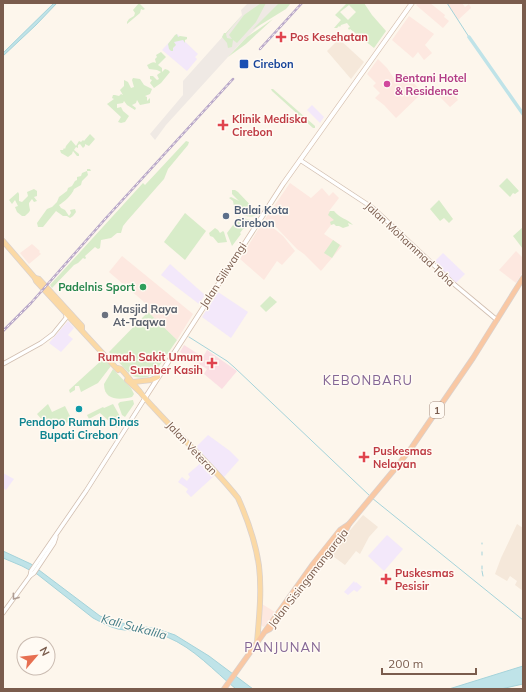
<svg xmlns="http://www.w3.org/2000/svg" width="526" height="692" font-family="Mulish,sans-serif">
	<rect width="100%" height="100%" fill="#fdf6ec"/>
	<g fill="#f5e8da">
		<polygon points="339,39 364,62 351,79 327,51"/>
		<polygon points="363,515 378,527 369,537 360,554 356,551 345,565 330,554"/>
		<polygon points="517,524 523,528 523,591 515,585 517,581 510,576 507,581 495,574 501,558"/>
	</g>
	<g fill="#fde8e0">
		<polygon points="418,3 430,3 445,15 444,17 449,21 443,28 416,5"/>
		<polygon points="447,3 462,3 465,7 469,4 471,8 458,20"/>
		<polygon points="409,16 434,34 425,45 432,53 424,60 418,52 413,58 392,40"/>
		<polygon points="378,59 387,68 395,80 406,73 422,93 396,118 384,105 375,98 380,93 373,86 376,83 367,74"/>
		<polygon points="441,90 447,96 452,91 458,100 450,107 438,95"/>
		<polygon points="290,183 311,198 322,188 329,196 333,192 339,198 329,211 337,217 324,234 342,246 321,271 304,254 297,249 277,228 265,219"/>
		<polygon points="264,220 283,236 295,251 282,265 277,261 264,280 240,259"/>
		<polygon points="32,244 40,251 39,252 41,254 29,264 20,253"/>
		<polygon points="516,251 523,258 523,272 516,283 499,270"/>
		<polygon points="122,256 193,314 177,340 148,312 145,307 146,305 143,301 109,272"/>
		<polygon points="262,604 275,612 264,627 262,626 261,624"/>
	</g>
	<polygon fill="#efe9e4" points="248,3 289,3 267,18 238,46 166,125 155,140 150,134 183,95 183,81 242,15 241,10"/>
	<g fill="#f3e8fa">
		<polygon points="177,34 198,54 195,57 197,59 187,71 162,50"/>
		<polygon points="312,105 324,117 320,123 307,110"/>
		<polygon points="443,253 465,274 456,283 434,262"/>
		<polygon points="170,264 205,295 199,304 161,275"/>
		<polygon points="218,292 248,312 231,338 202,317"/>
		<polygon points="68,321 74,328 68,335 73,339 61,352 49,343"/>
		<polygon points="208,435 230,451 239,460 224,477 196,447"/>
		<polygon points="202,462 214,476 191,497 186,492 188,489 178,482 182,477 187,481 190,477 188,474"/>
		<polygon points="3,473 14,479 6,490 3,488"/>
		<polygon points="387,535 403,549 384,571 368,556"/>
		<polygon points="354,581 355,583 356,582 362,587 357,592 354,590 348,595 344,592"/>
	</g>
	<polygon fill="#fbdfe3" points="184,345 203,357 207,350 237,371 222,389 204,374 207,369 180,352"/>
	<g fill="#d8ecc9" fill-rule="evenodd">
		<polygon points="139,3 145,9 143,10 141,9 140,13 127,24 127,22 129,19 134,16 135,13 133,10"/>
		<polygon points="261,3 266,3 256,22 237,43 233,40 232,47 228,48 227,43 222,37 224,33 226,33 242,15 226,34 227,38 232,39 229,35 244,15"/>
		<polygon points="279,3 291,3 286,9 252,30"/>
		<path d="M 347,3 L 364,3 L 372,15 L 386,31 L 374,48 L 350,29 L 349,30 L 348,28 L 350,27 L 347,23 L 341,25 L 340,27 L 339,26 L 337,28 L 334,28 L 341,20 L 335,15 ZM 349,5 L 356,12 L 348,20 L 340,12 Z"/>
		<polygon points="273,19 246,44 228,57 247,37"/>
		<polygon points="177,34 178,37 180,36 187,37 187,39 185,40 185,43 183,40 174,42 176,45 173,48 173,51 171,51 169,49 168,44 175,35"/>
		<path d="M 161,52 L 166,57 L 158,65 L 162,68 L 162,72 L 165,69 L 168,70 L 170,72 L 161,83 L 154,88 L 150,83 L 152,80 L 150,79 L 150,76 L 153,76 L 157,80 L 159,79 L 157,75 L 161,72 L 157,70 L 149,69 L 147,65 C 150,64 153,61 156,63 L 155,59 L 157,57 L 156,55 Z"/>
		<polygon points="133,78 140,79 144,85 152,89 150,94 145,96 147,97 147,101 150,98 150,103 140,105 137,100 136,103 132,105 136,108 135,110 127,105 124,101 123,103 117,104 117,108 121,107 123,111 129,116 125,122 121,123 118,122 121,117 107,104 114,99 112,98 113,95 115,95 119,96 121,94 123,95 120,90 124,86 124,80 128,82 131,88 134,87 132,80"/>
		<polygon points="271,89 273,89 315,126 315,128 313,128 272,91"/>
		<polygon points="90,134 95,139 89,146 85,144 85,146 83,148 80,144 78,145 78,148 76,147 74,150 79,154 79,156 77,156 73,151 72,154 68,157 61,153 60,150 63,150 64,148 65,149 66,146 71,140 76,146 79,141 81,142 83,140 84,141"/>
		<polygon points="186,141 189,142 188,145 168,169 164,179 127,221 123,226 121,233 117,233 111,238 101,240 100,248 98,249 95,247 85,256 86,258 85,259 83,258 78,263 74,265 52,288 50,285 143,183 145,185"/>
		<path d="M 87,169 L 90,169 L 91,171 L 87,171 L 88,175 L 82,181 L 81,185 L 74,189 C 73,194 63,203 59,205 L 61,208 L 65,210 L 69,216 L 71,213 L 70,210 L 75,209 L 76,212 L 73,216 L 70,218 L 67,216 L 63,216 L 56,211 L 43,227 L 38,227 L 37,223 L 47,209 L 52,207 L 57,202 L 59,197 L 67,191 L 68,188 L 72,186 L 75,181 L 77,180 L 77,177 L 81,176 L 82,173 L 87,171 Z"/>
		<polygon points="507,178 519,191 515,194 513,193 510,197 499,186"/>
		<path d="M 34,189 L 37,191 L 37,196 L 34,197 L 37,201 L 34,202 L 32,199 L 29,203 C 29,211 33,209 25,216 L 22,216 L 17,212 L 15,207 L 18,206 L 15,200 L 12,204 L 9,200 L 18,192 L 19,194 L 19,201 L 22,202 L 28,196 L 27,192 Z"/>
		<path d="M 232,190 L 235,190 L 238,192 L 256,211 L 257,213 C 253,220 244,215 237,213 L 234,206 L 233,201 L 229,198 L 231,197 L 239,201 L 232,194 Z"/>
		<polygon points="439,200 453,219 449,223 444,218 440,221 430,209"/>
		<path d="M 330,211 L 334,211 C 339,218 348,219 353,225 L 348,223 L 349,226 L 343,228 L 339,226 L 336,226 L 334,224 L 331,225 L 330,222 L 334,220 L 328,215 Z"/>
		<polygon points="185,213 206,231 185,260 164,242"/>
		<polygon points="239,217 251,220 244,229 243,229 240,233 241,234 232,246 227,233"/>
		<polygon points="523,227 523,249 513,236"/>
		<polygon points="215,228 218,230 220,233 223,231 224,232 227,242 218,243 213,237 210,236 209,233"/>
		<polygon points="333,240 340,245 332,258 324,253"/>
		<polygon points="270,296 277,302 266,312 260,306"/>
		<path d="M 148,312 L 177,340 L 153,375 C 146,378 137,379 131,375 L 109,352 Z"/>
		<polygon points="103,359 111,366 98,383 81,392 79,386 75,386 75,390 70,393 69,390"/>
		<path d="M 113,369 L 131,388 L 134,394 L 132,397 C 120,400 104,401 104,384 Z"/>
		<polygon points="133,400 134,404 125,417 122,415 118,404 120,402"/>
		<polygon points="48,404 52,412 65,406 72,420 66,423 64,420 49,428 37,414"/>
		<polygon points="113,404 122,420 117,428 100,413 89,419 87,415 103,407 104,408"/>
	</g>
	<g fill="#bfe3e8" stroke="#a5d3da">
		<polygon points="54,3 57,3 36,25 3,56 3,53"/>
		<path d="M 3,551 L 31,564 L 100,616 L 116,622 L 157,629 L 175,635 L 209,656 L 253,689 L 236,689 C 214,671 194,648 167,637 C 152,631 134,632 118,629 C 109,627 101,622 93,618 L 37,574 L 22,566 L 3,558 Z"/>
		<polygon points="523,666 523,684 501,689 449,689"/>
	</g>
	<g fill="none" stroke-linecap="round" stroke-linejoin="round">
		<g stroke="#a5d3da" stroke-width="1">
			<polyline points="447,3 469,37"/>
			<polyline points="189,337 227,361 234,367 370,496"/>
			<polyline points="372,498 523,620"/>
			<polyline points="482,543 482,544"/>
			<polyline points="482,552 482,555"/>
			<polyline points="482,566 482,569"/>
			<polyline points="482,571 483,576"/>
		</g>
		<polyline stroke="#bfe3e8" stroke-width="3.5" points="469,37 523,114"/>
		<defs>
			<g id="tertiary">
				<polyline points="300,160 373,208 455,285 497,320"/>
				<polyline points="3,364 41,343 53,334 66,318 66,314"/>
				<polyline points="30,576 31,571 86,491 145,398"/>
				<polyline points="3,613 30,576 34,573 54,543 56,537"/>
			</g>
			<polyline id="secondary" points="145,398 283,184 412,3"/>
			<g id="primary">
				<polyline points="3,241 35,278 36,281 118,370"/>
				<polyline points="35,278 39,279 82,326 82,329"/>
				<path d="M 118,368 L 121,369 C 133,382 142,396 154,408 C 182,439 213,466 238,498 C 247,518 256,545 259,566 C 262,591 259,618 257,643"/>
				<polyline points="127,380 139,391"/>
				<polyline points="133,382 151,380 158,377"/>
			</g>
			<g id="trunk">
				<polyline points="266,631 270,629 316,566 347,528 349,524 394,470 412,447 473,358 523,278"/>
				<polyline points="224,689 313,564 340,530 349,524"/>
			</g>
		</defs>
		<use href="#tertiary" stroke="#d1beb0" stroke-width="5"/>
		<use href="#secondary" stroke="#d6c0b0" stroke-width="5.5"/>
		<use href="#primary" stroke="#dad1cd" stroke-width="6"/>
		<use href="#trunk" stroke="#dad1cd" stroke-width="6"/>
		<use href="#tertiary" stroke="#fff" stroke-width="3.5"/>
		<use href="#secondary" stroke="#fff" stroke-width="4"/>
		<use href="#primary" stroke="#fbd9a5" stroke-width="4.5"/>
		<use href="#trunk" stroke="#f9c8a4" stroke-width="4.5"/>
		<defs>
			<g id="rail">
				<polyline points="260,49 302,3"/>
				<polyline points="3,331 31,303 106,218 233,79"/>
			</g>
		</defs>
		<use href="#rail" stroke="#b9a8c9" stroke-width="2.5"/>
		<use href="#rail" stroke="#fffaf3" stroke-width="1" stroke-dasharray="3" stroke-linecap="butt"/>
	</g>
	<defs><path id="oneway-chevron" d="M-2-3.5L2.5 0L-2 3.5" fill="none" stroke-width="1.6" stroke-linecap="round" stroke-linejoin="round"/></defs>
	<use stroke="#af9d94" href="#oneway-chevron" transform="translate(15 597) rotate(126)"/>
	<g fill="#e0444e" stroke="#fffaf3" stroke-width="1.5">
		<path d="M279 31h4v4h4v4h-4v4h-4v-4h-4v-4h4z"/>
		<path d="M221 119h4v4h4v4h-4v4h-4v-4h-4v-4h4z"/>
		<path d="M210 357h4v4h4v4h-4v4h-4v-4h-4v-4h4z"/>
		<path d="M362 451h4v4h4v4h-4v4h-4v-4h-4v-4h4z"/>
		<path d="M384 573h4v4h4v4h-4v4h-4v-4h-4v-4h4z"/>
	</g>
	<rect fill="#1a4fb4" stroke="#fffaf3" stroke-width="1.5" x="239" y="59" width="10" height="10" rx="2"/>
	<circle fill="#d1479c" stroke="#fffaf3" stroke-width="1.5" cx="387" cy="84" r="4"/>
	<circle fill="#5c6f8a" stroke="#fffaf3" stroke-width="1.5" cx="226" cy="216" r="4"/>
	<circle fill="#2e9e5b" stroke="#fffaf3" stroke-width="1.5" cx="143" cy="287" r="4"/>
	<circle fill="#6b7280" stroke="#fffaf3" stroke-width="1.5" cx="105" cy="315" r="4"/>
	<circle fill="#0f9aa8" stroke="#fffaf3" stroke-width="1.5" cx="79" cy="409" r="4"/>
	<g text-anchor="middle" stroke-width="3" stroke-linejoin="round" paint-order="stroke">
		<rect fill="#fffaf3" stroke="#a28b7f" stroke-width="1" x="430" y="402" width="14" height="16" rx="3"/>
		<g font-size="10" font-weight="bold" fill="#7a5c4d">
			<text x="437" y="414">1</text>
		</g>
		<g font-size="11" font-weight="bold" fill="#be3a42" stroke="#fffaf3" text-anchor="start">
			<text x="290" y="41">Pos Kesehatan</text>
			<text x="232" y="123">Klinik Mediska<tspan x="232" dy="13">Cirebon</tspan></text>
			<text x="203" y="361" text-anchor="end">Rumah Sakit Umum<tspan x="203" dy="13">Sumber Kasih</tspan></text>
			<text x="373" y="455">Puskesmas<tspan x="373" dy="13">Nelayan</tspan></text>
			<text x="395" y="577">Puskesmas<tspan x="395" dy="13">Pesisir</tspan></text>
		</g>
		<g font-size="11" font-weight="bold" fill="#164399" stroke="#fffaf3" text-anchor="start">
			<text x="253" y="68">Cirebon</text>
		</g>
		<g font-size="11" font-weight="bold" fill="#b23c85" stroke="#fffaf3" text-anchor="start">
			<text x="395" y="82">Bentani Hotel<tspan x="395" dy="13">&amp; Residence</tspan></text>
		</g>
		<g font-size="11" font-weight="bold" fill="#4e5e75" stroke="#fffaf3" text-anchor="start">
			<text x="234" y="214">Balai Kota<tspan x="234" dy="13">Cirebon</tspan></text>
		</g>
		<g font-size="11" fill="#7a5c4d" stroke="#fffaf3">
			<text transform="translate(410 244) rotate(43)" y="4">Jalan Mohammad Toha</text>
			<text transform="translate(223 275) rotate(-57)" y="4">Jalan Siliwangi</text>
			<text transform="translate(192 448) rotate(47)" y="4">Jalan Veteran</text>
			<text transform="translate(308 578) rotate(-52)" y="4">Jalan Sisingamangaraja</text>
		</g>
		<g font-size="11" font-weight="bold" fill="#27864d" stroke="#fffaf3" text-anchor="end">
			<text x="135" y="291">Padelnis Sport</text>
		</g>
		<g font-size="11" font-weight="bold" fill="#5b616d" stroke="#fffaf3" text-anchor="start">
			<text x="113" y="313">Masjid Raya<tspan x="113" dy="13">At-Taqwa</tspan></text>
		</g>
		<g font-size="11" font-weight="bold" fill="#0d838f" stroke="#fffaf3">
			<text x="79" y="426">Pendopo Rumah Dinas<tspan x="79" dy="13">Bupati Cirebon</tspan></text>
		</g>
		<g font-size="12" font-style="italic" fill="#437c86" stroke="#fffaf3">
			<text transform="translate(134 627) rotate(15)" y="4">Kali Sukalila</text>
		</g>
		<g font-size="13" letter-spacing="1" fill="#846695" stroke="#fffaf3">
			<text x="368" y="385">KEBONBARU</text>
			<text x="283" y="652">PANJUNAN</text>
		</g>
	</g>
	<rect width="526" height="692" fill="none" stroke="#7a5c4d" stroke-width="8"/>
	<g transform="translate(36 656) rotate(62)"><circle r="19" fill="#fffaf3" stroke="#cabbb1"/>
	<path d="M0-3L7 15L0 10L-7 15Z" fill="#e76f51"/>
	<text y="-6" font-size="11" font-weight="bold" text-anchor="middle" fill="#7a5c4d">N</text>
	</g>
	<path d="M382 668v6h94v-6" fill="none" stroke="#7a5c4d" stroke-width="2"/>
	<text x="388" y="668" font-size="12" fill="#7a5c4d" stroke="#fffaf3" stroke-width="3" paint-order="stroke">200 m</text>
</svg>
